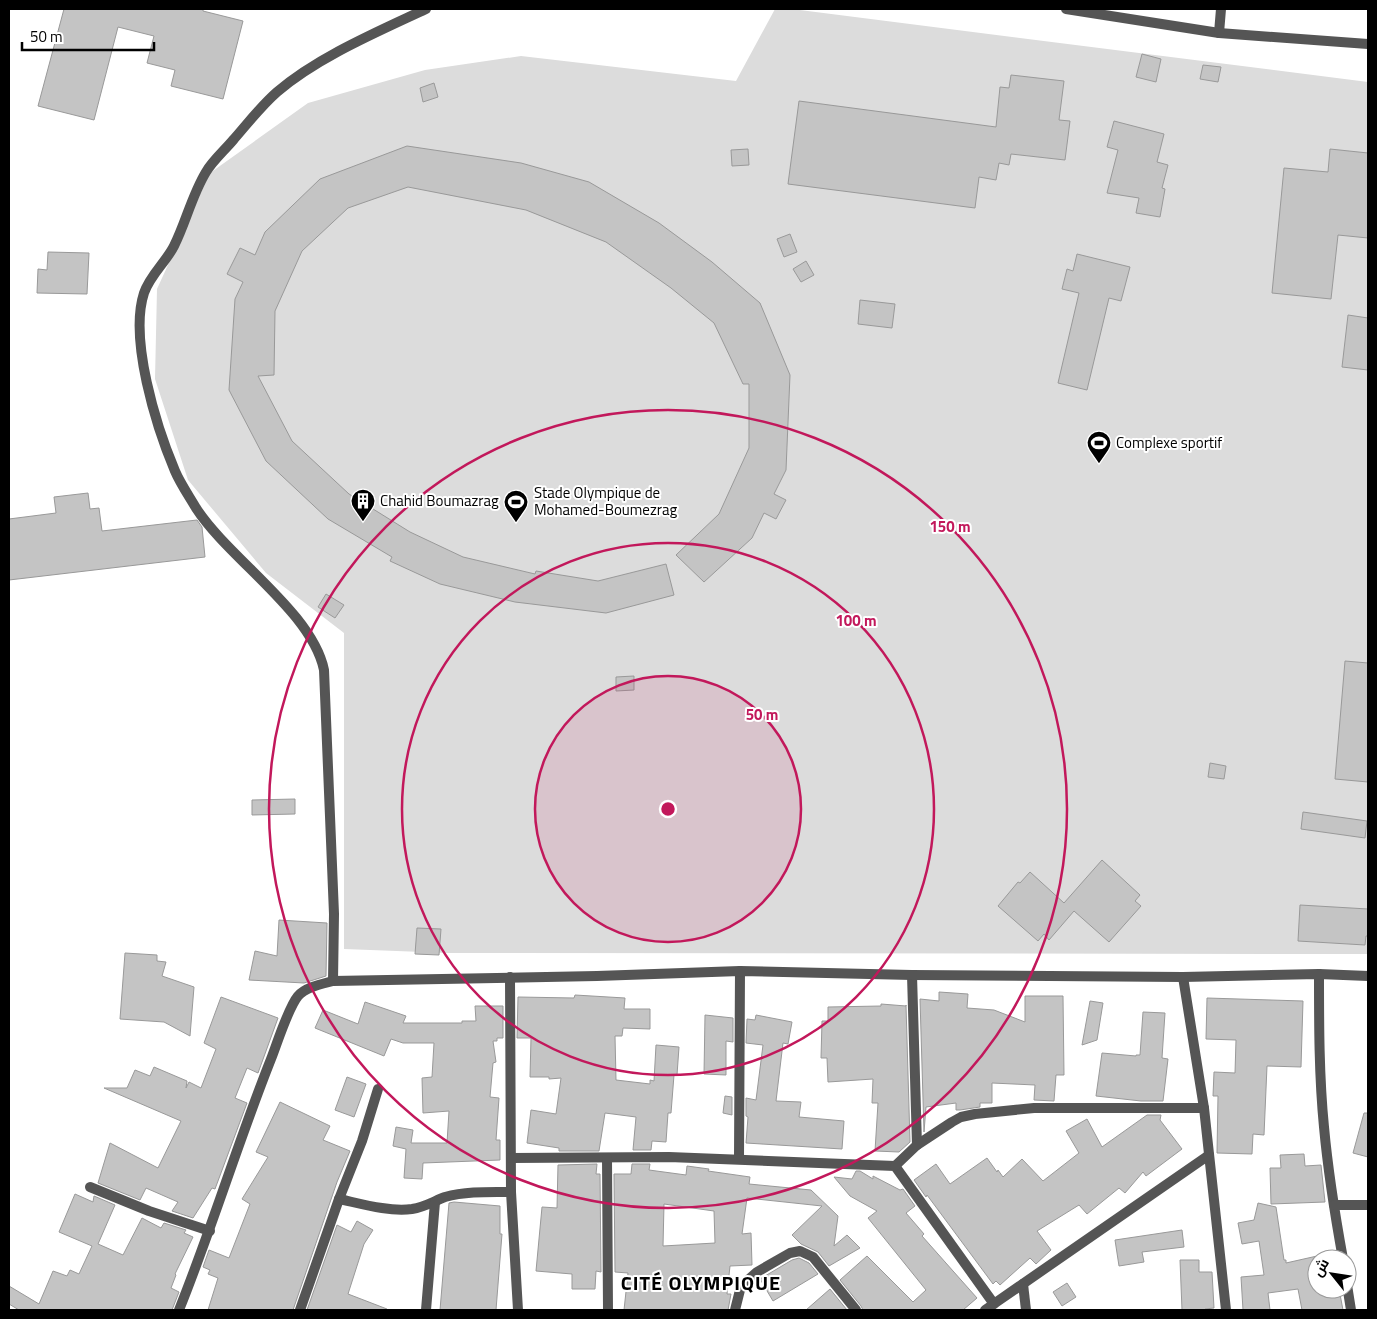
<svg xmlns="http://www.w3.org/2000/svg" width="1377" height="1319" font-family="'Titillium Web',Cairo,sans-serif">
	<rect width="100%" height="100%" fill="#fff"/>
	<polygon fill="#dcdcdc" points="775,9 792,9 1368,82 1368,954 449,953 344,949 344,633 266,573 188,480 155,379 157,289 210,173 308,103 425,70 521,56 736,81"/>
	<g fill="#c4c4c4" stroke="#999" fill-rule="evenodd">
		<polygon points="64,9 203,9 203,11 243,21 223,99 171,86 175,70 147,63 154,36 118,27 94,120 38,106"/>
		<polygon points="1142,54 1161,59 1156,82 1136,77"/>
		<polygon points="1203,65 1221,67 1218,82 1200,79"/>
		<polygon points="1011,75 1064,81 1059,120 1070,121 1065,160 1011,154 1009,165 999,163 996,180 979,177 975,208 788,184 799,101 996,127 1000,87 1009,88"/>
		<polygon points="434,83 438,97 423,102 420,88"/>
		<polygon points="1114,121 1164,134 1157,162 1168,165 1162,188 1165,189 1160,217 1136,213 1139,198 1107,193 1118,150 1107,147"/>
		<polygon points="407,146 521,163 589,182 659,223 712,262 760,303 790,375 786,470 774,494 786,500 776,519 764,513 752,538 704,582 676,555 719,514 749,448 749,384 743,384 714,323 671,288 606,242 526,210 408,187 348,208 302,251 275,311 274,375 258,376 292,441 349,494 410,532 463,557 535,574 536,571 598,581 666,564 674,595 606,613 515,602 440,584 390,561 392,557 328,519 266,461 229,390 235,299 243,282 227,274 240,248 255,255 265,232 320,179"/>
		<polygon points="748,149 749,165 732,166 731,150"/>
		<polygon points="1330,149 1368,153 1368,238 1338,235 1331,299 1272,293 1284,168 1328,172"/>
		<polygon points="790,234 797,252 784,257 777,239"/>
		<polygon points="48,252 89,253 87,294 37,293 38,269 47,270"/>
		<polygon points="1077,254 1130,267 1121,301 1109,298 1087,390 1058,383 1079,293 1062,289 1067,269 1073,271"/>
		<polygon points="806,261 814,275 801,282 793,269"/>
		<polygon points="860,300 895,304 892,328 858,324"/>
		<polygon points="1348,315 1368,318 1368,370 1342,367"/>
		<polygon points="88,493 90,509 99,508 102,531 197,520 202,527 205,557 9,580 9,519 56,513 54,497"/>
		<polygon points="326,594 344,605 335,618 318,607"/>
		<polygon points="1345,661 1368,663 1368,782 1335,779"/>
		<polygon points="634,676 634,690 616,691 616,677"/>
		<polygon points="1210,763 1226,766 1224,779 1208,777"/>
		<polygon points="295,799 295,814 252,815 252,800"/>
		<polygon points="1303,812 1367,821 1365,838 1301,829"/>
		<polygon points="1102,860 1140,895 1135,901 1141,906 1109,942 1074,911 1049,940 1044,934 1038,941 998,906 1018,882 1020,883 1030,872 1064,903"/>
		<polygon points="1300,905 1368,909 1368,936 1366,936 1365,945 1298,941"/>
		<polygon points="279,920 327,923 326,976 304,983 249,980 255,951 277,956"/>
		<polygon points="417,928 441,929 439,955 415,954"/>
		<polygon points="125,953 157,955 157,961 166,962 162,976 194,987 190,1036 164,1022 120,1019"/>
		<polygon points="939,992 968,994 967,1008 994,1010 1025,1022 1025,996 1063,996 1064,1075 1056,1075 1054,1101 1034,1100 1035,1085 992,1083 992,1103 980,1103 980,1107 960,1110 956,1110 956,1103 926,1107 924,1132 920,999 939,1001"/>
		<polygon points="575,995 625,998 624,1009 650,1009 650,1029 623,1028 622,1036 615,1036 616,1080 650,1084 650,1080 654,1081 656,1045 679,1047 677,1075 674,1075 671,1113 668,1113 666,1142 652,1141 651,1150 633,1150 636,1117 605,1113 599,1151 559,1151 559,1148 527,1143 531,1110 556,1114 561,1078 549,1079 549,1077 530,1077 531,1038 517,1038 518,997 574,998"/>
		<polygon points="221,997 278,1018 258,1073 247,1068 235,1098 247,1103 215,1189 212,1188 193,1218 172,1211 178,1202 146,1188 140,1200 98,1183 110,1143 158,1168 181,1121 104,1088 127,1088 135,1070 150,1076 154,1067 187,1081 186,1088 189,1082 201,1088 216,1049 204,1043"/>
		<polygon points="1207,998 1303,1001 1301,1067 1267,1066 1264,1135 1253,1134 1252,1154 1217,1153 1218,1096 1213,1096 1214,1072 1235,1073 1236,1040 1206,1039"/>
		<polygon points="1090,1001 1103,1003 1097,1040 1082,1045"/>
		<polygon points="365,1002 406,1016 403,1023 462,1023 462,1021 476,1021 475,1006 503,1006 503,1038 497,1038 497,1041 493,1041 496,1062 493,1063 490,1097 499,1098 496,1140 500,1140 500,1160 423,1163 422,1179 404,1178 406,1149 393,1146 396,1127 413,1130 411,1143 447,1143 449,1111 423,1113 422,1078 432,1077 434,1043 403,1043 391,1039 384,1056 315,1028 323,1010 358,1024"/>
		<polygon points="881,1004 906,1006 906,1005 910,1142 899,1152 875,1151 878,1103 872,1103 873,1079 828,1082 827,1058 821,1058 822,1021 828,1021 828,1007 881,1006"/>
		<polygon points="1143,1012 1165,1013 1162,1058 1168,1059 1163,1101 1141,1101 1096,1096 1102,1053 1136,1056 1136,1055 1140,1055"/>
		<polygon points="705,1015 733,1018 733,1042 726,1041 726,1075 704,1074"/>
		<polygon points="756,1015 792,1022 788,1044 783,1043 776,1101 801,1102 799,1117 844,1121 842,1149 746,1143 748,1117 746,1116 746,1098 756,1100 763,1045 746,1043 747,1019 755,1020"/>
		<polygon points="347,1077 366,1084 354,1117 335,1110"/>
		<polygon points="725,1096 732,1097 732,1115 723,1113"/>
		<polygon points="280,1102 330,1126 323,1140 350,1151 337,1182 293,1310 208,1310 218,1278 208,1274 210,1270 203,1267 209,1250 229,1258 250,1204 242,1199 268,1157 256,1152"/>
		<polygon points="1364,1113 1368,1113 1368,1157 1353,1153"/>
		<polygon points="1147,1115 1161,1115 1160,1120 1182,1149 1146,1176 1143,1172 1125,1193 1119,1188 1087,1214 1079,1205 1037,1231 1051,1250 1036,1264 1030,1258 1000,1285 996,1281 993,1284 927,1195 926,1197 914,1180 936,1164 950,1184 987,1158 997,1172 998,1170 1003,1177 1022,1159 1043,1181 1079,1153 1066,1131 1087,1119 1102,1147"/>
		<polygon points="1304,1154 1305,1166 1321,1165 1325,1202 1271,1204 1270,1168 1281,1168 1280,1155"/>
		<polygon points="597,1164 596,1174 600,1174 601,1272 596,1271 595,1289 572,1289 572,1274 536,1271 542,1207 557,1208 558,1165"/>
		<path d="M 632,1164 L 650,1164 L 649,1170 L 686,1175 L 687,1166 L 709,1169 L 708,1171 L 750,1177 L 749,1184 L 811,1190 L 838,1216 L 834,1246 L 847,1235 L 860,1248 L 829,1266 L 818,1252 L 801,1244 L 792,1235 L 822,1206 L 747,1198 L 742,1234 L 751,1233 L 752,1265 L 730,1266 L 727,1294 L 731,1294 L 728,1310 L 624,1310 L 628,1273 L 615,1272 L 614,1174 L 631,1174 ZM 664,1204 L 714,1211 L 715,1243 L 663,1246 Z"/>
		<polygon points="856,1171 860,1171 873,1179 873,1176 900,1190 903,1189 915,1206 906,1213 924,1234 922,1236 977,1298 963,1310 863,1310 861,1306 840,1280 867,1256 913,1302 926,1290 868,1218 877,1211 850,1196 834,1177 852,1179"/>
		<polygon points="75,1194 93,1202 94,1196 115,1205 98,1244 123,1255 142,1218 161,1228 164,1223 186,1230 184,1233 193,1237 175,1274 176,1275 171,1288 179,1292 172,1310 19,1310 9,1304 9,1286 39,1304 53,1271 67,1276 70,1270 79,1274 92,1246 59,1232"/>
		<polygon points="454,1202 500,1206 500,1234 502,1234 496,1310 440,1310 449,1203"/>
		<polygon points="1258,1203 1276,1207 1284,1260 1286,1260 1286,1263 1317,1256 1317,1289 1339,1289 1343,1310 1302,1310 1298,1289 1268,1293 1270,1310 1243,1310 1241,1277 1264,1275 1259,1241 1242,1244 1238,1223 1254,1220"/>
		<polygon points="357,1221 373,1230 364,1244 348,1294 387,1309 386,1310 307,1310 337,1225 351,1232"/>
		<polygon points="1182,1230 1184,1247 1142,1252 1144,1262 1119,1266 1115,1240"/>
		<polygon points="799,1258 809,1263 818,1274 773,1301 760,1279 792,1260"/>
		<polygon points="1180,1260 1199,1260 1199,1272 1212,1272 1214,1308 1205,1309 1205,1310 1182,1310"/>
		<polygon points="1067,1283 1076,1297 1062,1306 1053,1292"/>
		<polygon points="830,1289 847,1310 806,1310"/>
	</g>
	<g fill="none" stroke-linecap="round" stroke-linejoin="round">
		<g stroke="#555" stroke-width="10">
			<polyline points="1066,9 1219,33 1368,44"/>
			<polyline points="1219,33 1221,9"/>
			<path d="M 1319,974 C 1319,1025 1319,1076 1324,1127 C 1328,1171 1335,1215 1343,1259"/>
			<polyline points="912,975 917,1145"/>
			<polyline points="510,977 511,1192 518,1310"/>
			<polyline points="1183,977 1204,1108 1226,1310"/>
			<path d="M 333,981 L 334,914 L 324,670 C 312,612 229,559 196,508 C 189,496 180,483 175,471 C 156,426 129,339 144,293 C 150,275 166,262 174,246 C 186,222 192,195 206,172 C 213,160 225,150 234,139 C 248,123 261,106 277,92 C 318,57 377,32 426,9"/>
			<polyline points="511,1158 669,1157 895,1166 994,1304"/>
			<polyline points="607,1158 608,1310"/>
			<polyline points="739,1158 740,971"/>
			<polyline points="895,1166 917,1145 952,1122 961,1117 975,1114 1034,1108 1204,1108"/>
			<polyline points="90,1187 149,1211 210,1231"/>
			<path d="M 339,1199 C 362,1204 389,1212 412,1209 C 425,1207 434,1201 445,1197 C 466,1191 489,1192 511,1192"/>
			<polyline points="1334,1205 1368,1205"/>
			<polyline points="1023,1284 1026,1310"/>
			<polyline points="1347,1285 1351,1310"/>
			<path d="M 179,1310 C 212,1228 238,1142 271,1059 C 277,1044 288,1008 298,996 C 306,987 322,984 333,981 L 597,976 L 740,971 L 912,975 L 1183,977 L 1319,974 L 1368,976"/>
			<polyline points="300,1310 339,1199 362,1141 378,1089"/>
			<polyline points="426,1310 435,1202"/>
			<polyline points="735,1310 740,1290 748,1280 757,1272 790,1253 800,1251 813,1257 856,1310"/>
			<polyline points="985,1310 1209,1155"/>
		</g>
	</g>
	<circle cx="668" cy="809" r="133" fill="#c2185b" fill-opacity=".12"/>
	<g fill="none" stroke="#c2185b" stroke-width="2.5">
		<circle cx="668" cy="809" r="133"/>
		<circle cx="668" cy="809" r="266"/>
		<circle cx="668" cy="809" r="399"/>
	</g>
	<defs>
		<symbol id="stadium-pin" viewBox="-11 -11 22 30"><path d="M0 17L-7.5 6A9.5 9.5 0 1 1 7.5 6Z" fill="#000" stroke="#fff"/><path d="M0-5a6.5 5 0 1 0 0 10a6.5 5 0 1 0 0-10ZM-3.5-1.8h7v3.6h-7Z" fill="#fff"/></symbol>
		<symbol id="building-pin" viewBox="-11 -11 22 30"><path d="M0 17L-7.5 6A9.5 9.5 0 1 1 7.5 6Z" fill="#000" stroke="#fff"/><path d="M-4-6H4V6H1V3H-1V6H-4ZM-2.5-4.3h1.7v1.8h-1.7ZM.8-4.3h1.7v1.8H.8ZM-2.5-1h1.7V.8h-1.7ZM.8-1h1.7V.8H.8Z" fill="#fff"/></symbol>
	</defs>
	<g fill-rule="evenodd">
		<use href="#stadium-pin" x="1085" y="429" width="28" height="38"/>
		<use href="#building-pin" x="349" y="487" width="28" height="38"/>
		<use href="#stadium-pin" x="502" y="488" width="28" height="38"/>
	</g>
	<g text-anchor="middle" stroke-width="4" stroke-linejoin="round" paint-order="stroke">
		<g font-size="15" fill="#000" stroke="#fff" text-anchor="start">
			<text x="1116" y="448">Complexe sportif</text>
			<text x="534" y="498">Stade Olympique de<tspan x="534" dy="17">Mohamed-Boumezrag</tspan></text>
			<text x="380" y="506">Chahid Boumazrag</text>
		</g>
		<g font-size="20" font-weight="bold" letter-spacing="1" fill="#000" stroke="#fff">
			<text x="701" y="1290">CITÉ OLYMPIQUE</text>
		</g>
	</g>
	<circle cx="668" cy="809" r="8" fill="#c2185b" stroke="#fff" stroke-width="2.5"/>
	<g font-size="15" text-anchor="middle" font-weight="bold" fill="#c2185b" stroke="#fff" stroke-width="4" stroke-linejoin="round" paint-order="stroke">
		<text x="950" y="532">150 m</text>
		<text x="856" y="626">100 m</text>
		<text x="762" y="720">50 m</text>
	</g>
	<rect width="1377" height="1319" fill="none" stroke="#000000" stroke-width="20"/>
	<g transform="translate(1332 1274) rotate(300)"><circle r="24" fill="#ffffff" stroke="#999999"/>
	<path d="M0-4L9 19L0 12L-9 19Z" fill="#000000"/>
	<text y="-8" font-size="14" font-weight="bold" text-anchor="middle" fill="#000000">ش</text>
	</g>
	<path d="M22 42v8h132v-8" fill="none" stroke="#000000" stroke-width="2.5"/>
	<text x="30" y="42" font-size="15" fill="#000000" stroke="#ffffff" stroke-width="4" paint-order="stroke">50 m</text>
</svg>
